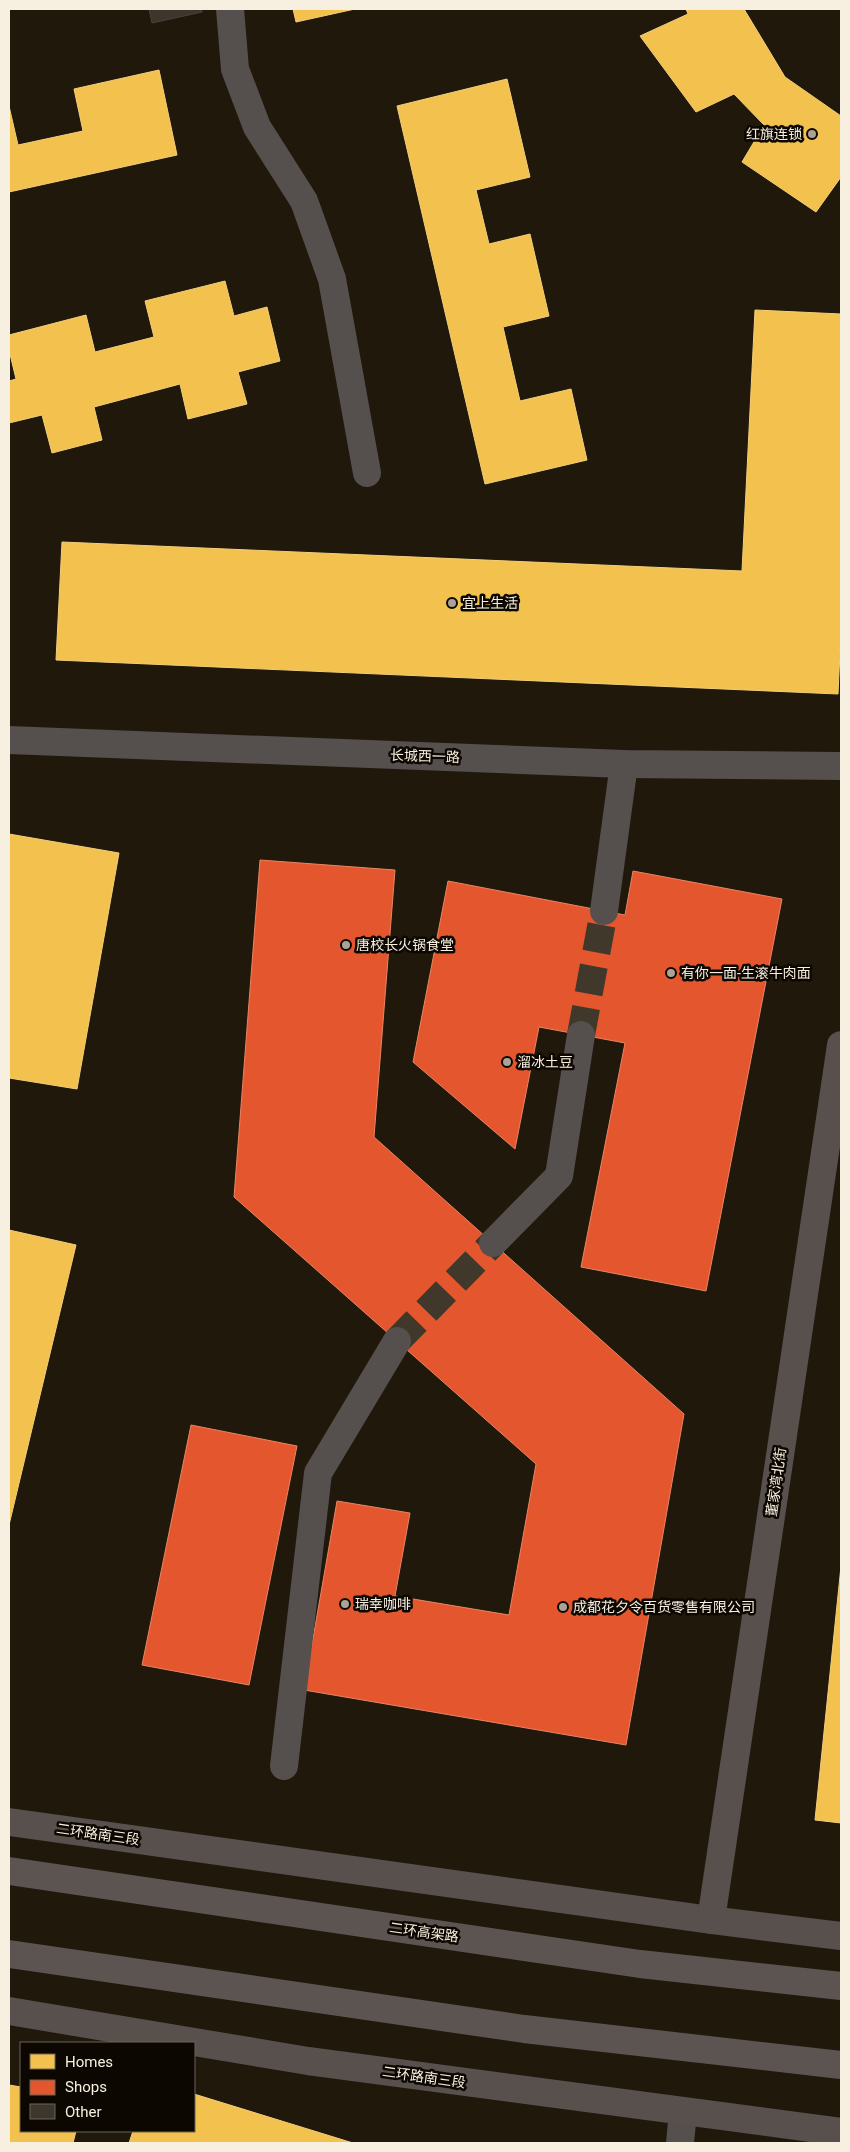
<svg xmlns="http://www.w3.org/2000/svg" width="850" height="2152" font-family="Roboto,'Noto Sans SC',sans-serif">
	<rect width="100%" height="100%" fill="#1f180b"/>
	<g fill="#f2c14e" stroke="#f4cf7a">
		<polygon points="293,9 355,9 296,22"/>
		<polygon points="686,9 744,9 785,77 841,116 841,177 816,212 742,162 764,125 734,94 696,112 640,36 688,14"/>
		<polygon points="159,70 177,155 9,192 9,106 18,145 83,131 74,89"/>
		<polygon points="507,79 530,177 476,190 489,244 530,234 549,316 503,327 520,401 571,389 587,460 485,484 397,106"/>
		<polygon points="225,281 234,316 267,307 280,361 238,372 247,404 188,419 180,384 94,407 102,440 52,453 42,415 9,423 9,381 16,379 9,350 9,335 86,315 95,352 154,337 145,301"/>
		<polygon points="755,310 841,314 841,630 838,694 56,660 62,542 742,571"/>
		<polygon points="9,834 119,853 77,1089 9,1078"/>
		<polygon points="9,1230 76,1245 9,1525"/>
		<polygon points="841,1566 841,1823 815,1820"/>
		<polygon points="9,2085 21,2087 21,2131 76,2131 73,2143 9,2143"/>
		<polygon points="194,2094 353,2143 129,2143 133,2131 194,2131"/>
	</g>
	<g fill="#e4572e" stroke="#ea8563">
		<polygon points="260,860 395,870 374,1137 684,1414 626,1745 304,1690 337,1501 410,1513 395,1596 509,1615 536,1464 234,1197"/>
		<polygon points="633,871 782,899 706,1291 581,1267 625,1043 539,1027 515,1149 413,1062 448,881 625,915"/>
		<polygon points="191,1425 297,1446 249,1685 142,1665"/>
	</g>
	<polygon fill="#3d362c" stroke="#494338" points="149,9 202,9 202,12 152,23"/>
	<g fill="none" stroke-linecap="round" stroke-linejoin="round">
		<g stroke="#3f382b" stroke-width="28" stroke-dasharray="28 14" stroke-linecap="butt">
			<polyline points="581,1035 604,911"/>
			<polyline points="397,1341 493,1243"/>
		</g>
		<g stroke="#554f4d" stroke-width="28">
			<polyline points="230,9 235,69 257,127 304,201 332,279 367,473"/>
			<polyline points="9,740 624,764 841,766"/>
			<polyline points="604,911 624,764"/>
			<polyline points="493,1243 559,1176 581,1035"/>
			<polyline points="284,1766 318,1473 397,1341"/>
			<polyline points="680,2143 683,2112"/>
		</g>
		<g stroke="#57504d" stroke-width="28">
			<polyline points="9,1822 711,1920 841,1936"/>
			<polyline points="711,1920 841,1045"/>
			<polyline points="9,2011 308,2061 841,2132"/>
		</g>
		<g stroke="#5c5450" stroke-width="28">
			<polyline points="9,1871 640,1964 841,1986"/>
			<polyline points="9,1954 524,2029 841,2065"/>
		</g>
	</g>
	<g fill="#aba495" stroke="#0c0701" stroke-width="2">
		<circle cx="812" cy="134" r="5"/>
		<circle cx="452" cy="603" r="5"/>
		<circle cx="346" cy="945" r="5"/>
		<circle cx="671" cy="973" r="5"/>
		<circle cx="507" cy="1062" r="5"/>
		<circle cx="345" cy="1604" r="5"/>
		<circle cx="563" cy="1607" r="5"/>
	</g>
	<g text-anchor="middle" stroke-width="5" stroke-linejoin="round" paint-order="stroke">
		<g font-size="14" fill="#f7efe0" stroke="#0c0701" text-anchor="start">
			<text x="802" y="139" text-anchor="end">红旗连锁</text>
			<text x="462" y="608">宜上生活</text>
			<text x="356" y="950">唐校长火锅食堂</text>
			<text x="681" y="978">有你一面-生滚牛肉面</text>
			<text x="517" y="1067">溜冰土豆</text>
			<text x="355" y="1609">瑞幸咖啡</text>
			<text x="573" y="1612">成都花夕令百货零售有限公司</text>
		</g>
		<g font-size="14" fill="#f7efe0" stroke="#0c0701">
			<text transform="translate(425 756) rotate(2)" y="5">长城西一路</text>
			<text transform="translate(776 1482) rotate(-82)" y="5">董家湾北街</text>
			<text transform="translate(98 1834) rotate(8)" y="5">二环路南三段</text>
			<text transform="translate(424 1932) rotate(8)" y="5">二环高架路</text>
			<text transform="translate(424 2077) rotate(8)" y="5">二环路南三段</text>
		</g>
	</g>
	<rect width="850" height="2152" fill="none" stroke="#f7efe0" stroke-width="20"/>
	<rect x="20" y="2042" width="175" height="90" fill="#0c0701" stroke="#6a645a"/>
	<rect x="30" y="2054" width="25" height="15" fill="#f2c14e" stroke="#6a645a"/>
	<text x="65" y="2067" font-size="15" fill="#f7efe0">Homes</text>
	<rect x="30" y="2080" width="25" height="15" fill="#e4572e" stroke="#6a645a"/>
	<text x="65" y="2092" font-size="15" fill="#f7efe0">Shops</text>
	<rect x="30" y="2104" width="25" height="15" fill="#3d362c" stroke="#6a645a"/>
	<text x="65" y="2117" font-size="15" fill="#f7efe0">Other</text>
</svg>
